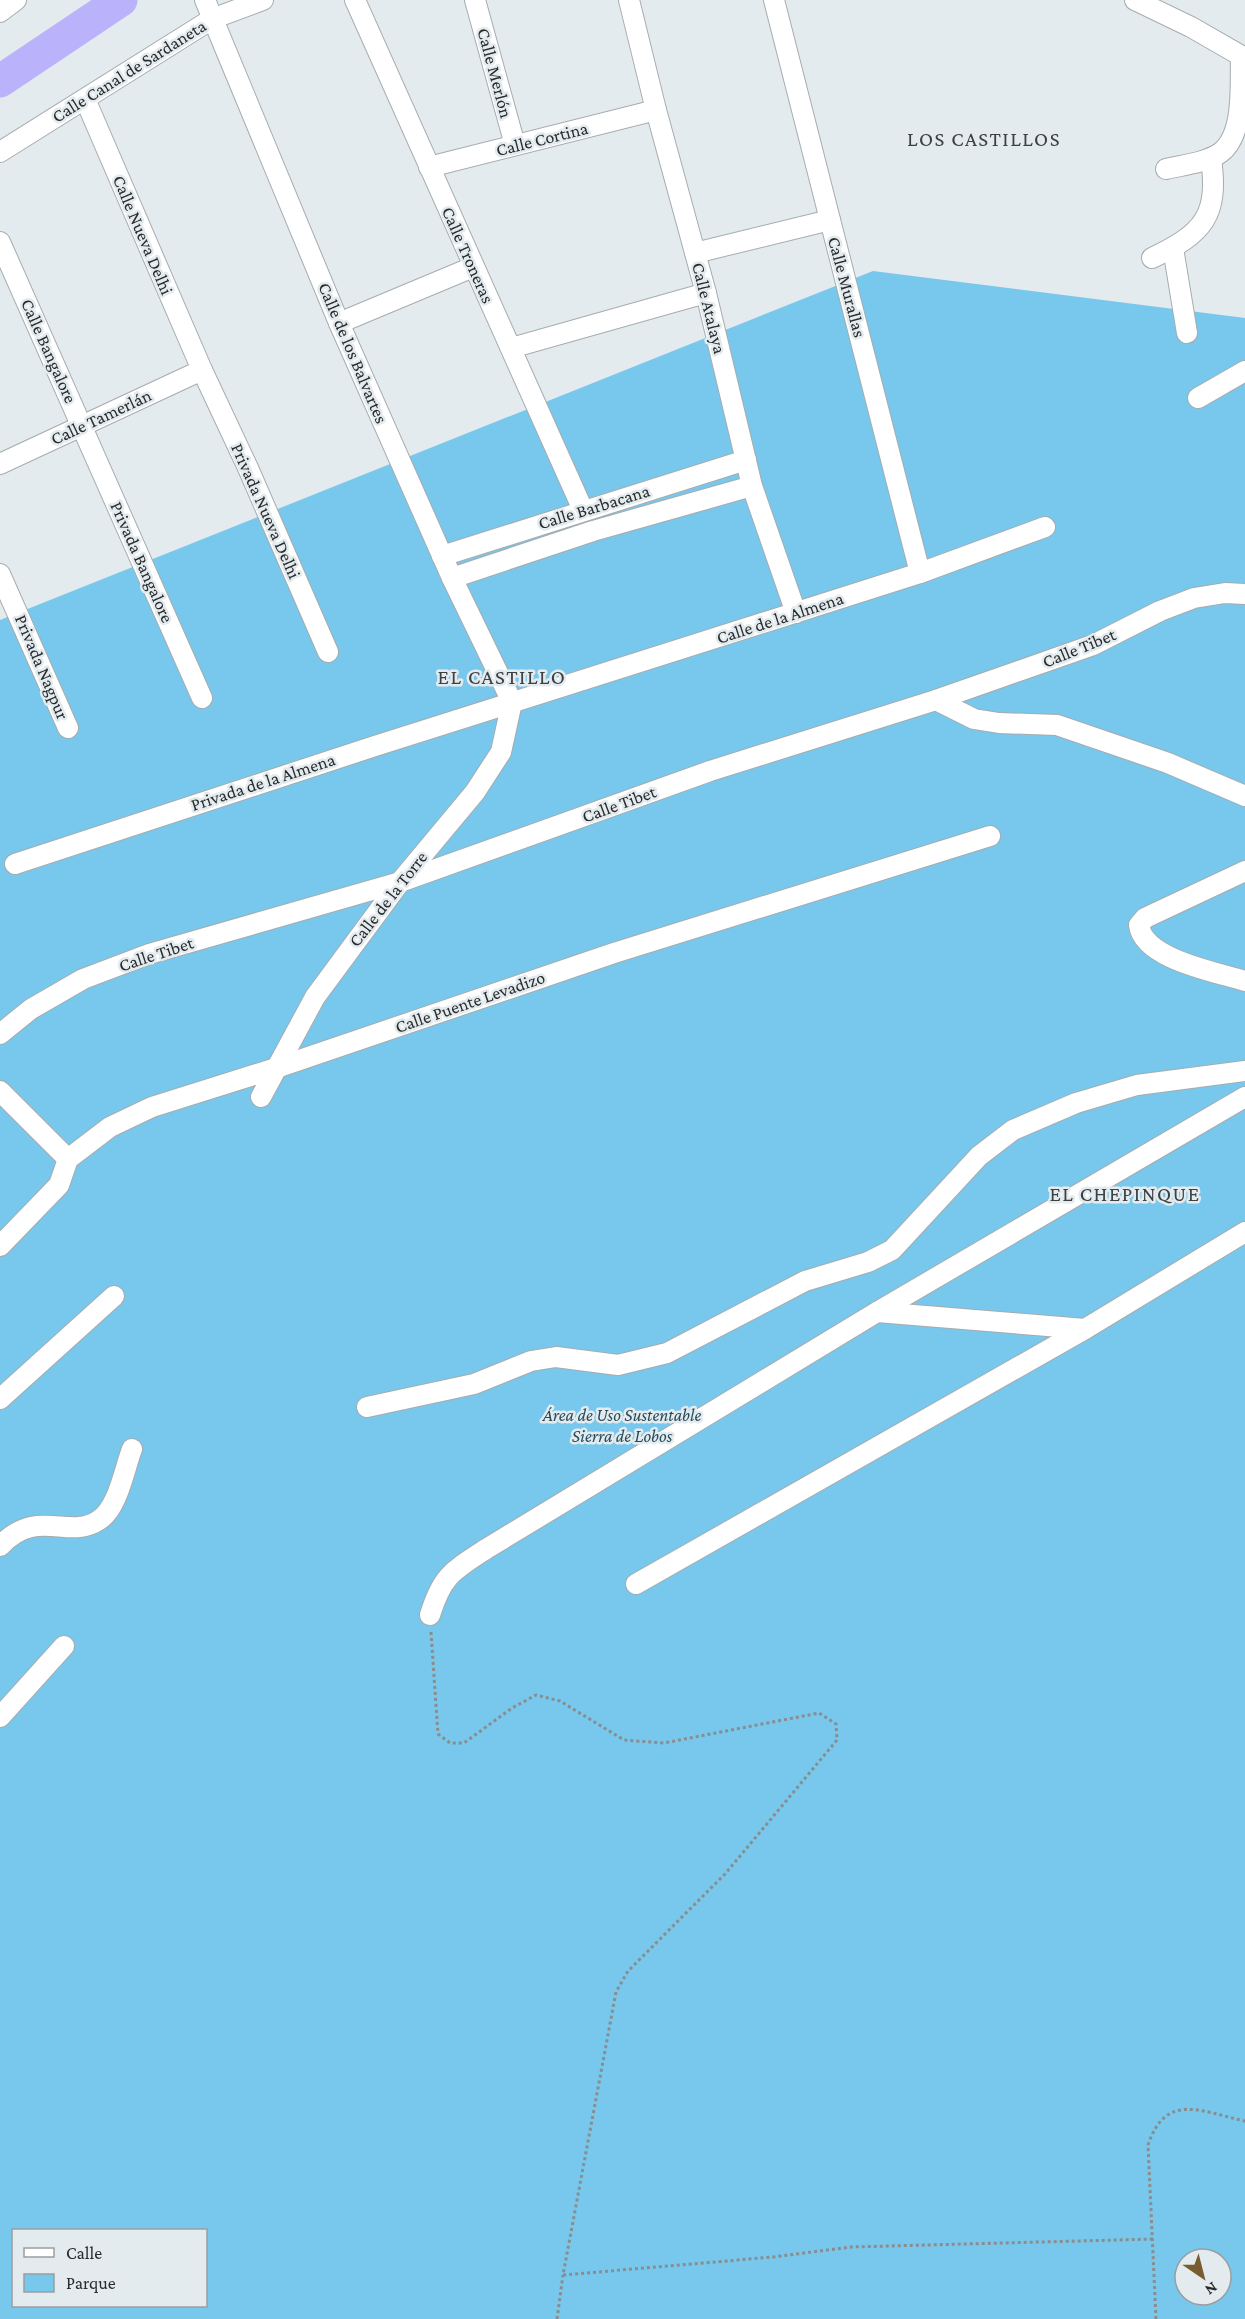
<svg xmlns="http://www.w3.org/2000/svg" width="1245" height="2319" font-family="'Crimson Pro',serif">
	<rect width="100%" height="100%" fill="#e4ebee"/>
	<path fill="#77c8ec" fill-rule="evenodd" d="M 873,271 L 1245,318 L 1245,2319 L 0,2319 L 0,620 ZM 14,2230 L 206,2230 L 206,2306 L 14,2306 ZM 1185,2259 L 1221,2259 L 1221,2295 L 1185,2295 Z"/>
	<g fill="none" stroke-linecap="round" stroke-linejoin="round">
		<polyline stroke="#bab2fb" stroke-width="33" points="0,81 121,0"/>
		<defs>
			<g id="street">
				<polyline points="205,0 339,323 452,578 512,702"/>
				<polyline points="355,0 583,510"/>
				<polyline points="475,0 515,145"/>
				<polyline points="629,0 656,110 706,293 752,486 796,613"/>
				<polyline points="774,0 920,573"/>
				<polyline points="1135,0 1191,27 1245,58"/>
				<polyline points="0,12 16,0"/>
				<polyline points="85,99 202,370 248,468 328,652"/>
				<polyline points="0,152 212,19 263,0"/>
				<polyline points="429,167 656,110"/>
				<path d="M 1166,169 C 1183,165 1205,163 1220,153 C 1245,135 1240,85 1241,56"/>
				<polyline points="0,242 202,698"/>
				<polyline points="1173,248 1187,333"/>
				<polyline points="695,253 830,220"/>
				<path d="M 1152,258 C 1204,233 1219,216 1211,158"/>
				<polyline points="339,323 473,267"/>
				<polyline points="511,348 706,293"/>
				<polyline points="1198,398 1245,371"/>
				<polyline points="0,464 202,370"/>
				<polyline points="442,556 746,460"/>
				<polyline points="0,574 68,728"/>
				<polyline points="452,578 593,531 752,486"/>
				<polyline points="936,700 974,719 999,723 1057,725 1168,763 1245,796"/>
				<polyline points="15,864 375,746 920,573 1045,527"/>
				<path d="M 1245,871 L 1145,918 L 1139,925 C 1143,959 1216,972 1245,981"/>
				<polyline points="0,1034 31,1009 83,979 149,954 400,882 710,771 936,700 1093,645 1160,611 1194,598 1225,593 1245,594"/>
				<polyline points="0,1091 68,1159"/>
				<polyline points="261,1097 315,997 400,882 475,792 501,752 512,702"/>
				<polyline points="0,1246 59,1185 68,1159 110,1127 152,1107 276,1068 614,953 990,836"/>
				<polyline points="877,1312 1085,1329"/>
				<polyline points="0,1399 114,1296"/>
				<polyline points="367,1407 474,1384 531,1361 556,1357 618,1365 667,1353 805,1281 868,1262 892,1250 979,1156 1013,1130 1076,1103 1137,1085 1245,1071"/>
				<path d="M 0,1546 C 38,1506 68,1541 99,1520 C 118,1508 124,1470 132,1449"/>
				<polyline points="636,1584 1085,1329 1245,1232"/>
				<path d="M 430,1615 C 442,1576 452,1571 486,1549 L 877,1312 L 1245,1097"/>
				<polyline points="0,1717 64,1646"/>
			</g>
		</defs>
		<use href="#street" stroke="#a6acaf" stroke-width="22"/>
		<g stroke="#888d8f" stroke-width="3" stroke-dasharray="3 3" stroke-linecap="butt">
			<polyline points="431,1632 438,1734 450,1743 464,1743 512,1708 536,1695 560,1701 624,1740 664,1743 819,1713 836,1724 837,1740 725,1874 628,1971 616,1992 563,2275 773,2257 851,2247 1154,2239"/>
			<polyline points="557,2319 563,2275"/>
			<path d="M 1156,2319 L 1148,2145 C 1166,2091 1202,2112 1245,2121"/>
		</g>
		<use href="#street" stroke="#fff" stroke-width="20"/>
	</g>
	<g text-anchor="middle" stroke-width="5" stroke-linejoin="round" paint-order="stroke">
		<g font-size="18" fill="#282b2c" stroke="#e4ebee">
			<text transform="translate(129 71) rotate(-32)" y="6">Calle Canal de Sardaneta</text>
			<text transform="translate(495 73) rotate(75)" y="6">Calle Merlón</text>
			<text transform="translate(542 139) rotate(-14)" y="6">Calle Cortina</text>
			<text transform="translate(143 235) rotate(67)" y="6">Calle Nueva Delhi</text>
			<text transform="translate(468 255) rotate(66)" y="6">Calle Troneras</text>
			<text transform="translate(847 287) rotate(75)" y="6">Calle Murallas</text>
			<text transform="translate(709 308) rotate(76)" y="6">Calle Atalaya</text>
			<text transform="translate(49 351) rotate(66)" y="6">Calle Bangalore</text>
			<text transform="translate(353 353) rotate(67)" y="6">Calle de los Balvartes</text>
			<text transform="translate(101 417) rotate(-25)" y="6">Calle Tamerlán</text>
			<text transform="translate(594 507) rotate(-17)" y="6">Calle Barbacana</text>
			<text transform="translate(266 511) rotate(66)" y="6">Privada Nueva Delhi</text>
			<text transform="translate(142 562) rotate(66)" y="6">Privada Bangalore</text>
			<text transform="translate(780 618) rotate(-18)" y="6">Calle de la Almena</text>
			<text transform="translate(1079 648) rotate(-22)" y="6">Calle Tibet</text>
			<text transform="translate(42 667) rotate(67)" y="6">Privada Nagpur</text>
			<text transform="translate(263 782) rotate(-18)" y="6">Privada de la Almena</text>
			<text transform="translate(619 804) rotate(-20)" y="6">Calle Tibet</text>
			<text transform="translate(388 899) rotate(-52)" y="6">Calle de la Torre</text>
			<text transform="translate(156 954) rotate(-18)" y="6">Calle Tibet</text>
			<text transform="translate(470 1002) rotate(-19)" y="6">Calle Puente Levadizo</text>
		</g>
		<g font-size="18" font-style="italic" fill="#254c5d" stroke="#e4ebee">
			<text x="622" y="1421">Área de Uso Sustentable<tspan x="622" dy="21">Sierra de Lobos</tspan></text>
		</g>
		<g font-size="21" letter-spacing="1.5" fill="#3c4144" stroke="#e4ebee">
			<text x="984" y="146">LOS CASTILLOS</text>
			<text x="502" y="684">EL CASTILLO</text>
			<text x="1125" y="1201">EL CHEPINQUE</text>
		</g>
	</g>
	<rect x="12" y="2229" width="195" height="78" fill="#e4ebee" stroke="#999ea0" stroke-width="1.5"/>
	<rect x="24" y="2248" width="30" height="9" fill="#ffffff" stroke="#999ea0" stroke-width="1.5"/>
	<text x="66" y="2259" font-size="18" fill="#282b2c">Calle</text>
	<rect x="24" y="2274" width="30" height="18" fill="#77c8ec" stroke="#999ea0" stroke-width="1.5"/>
	<text x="66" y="2289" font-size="18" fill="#282b2c">Parque</text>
	<g transform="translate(1203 2277) rotate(145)"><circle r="28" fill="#e4ebee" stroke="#999ea0" stroke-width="1.5"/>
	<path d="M0-4.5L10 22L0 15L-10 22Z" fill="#795c2f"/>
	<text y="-9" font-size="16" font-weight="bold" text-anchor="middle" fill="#282b2c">N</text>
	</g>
</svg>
